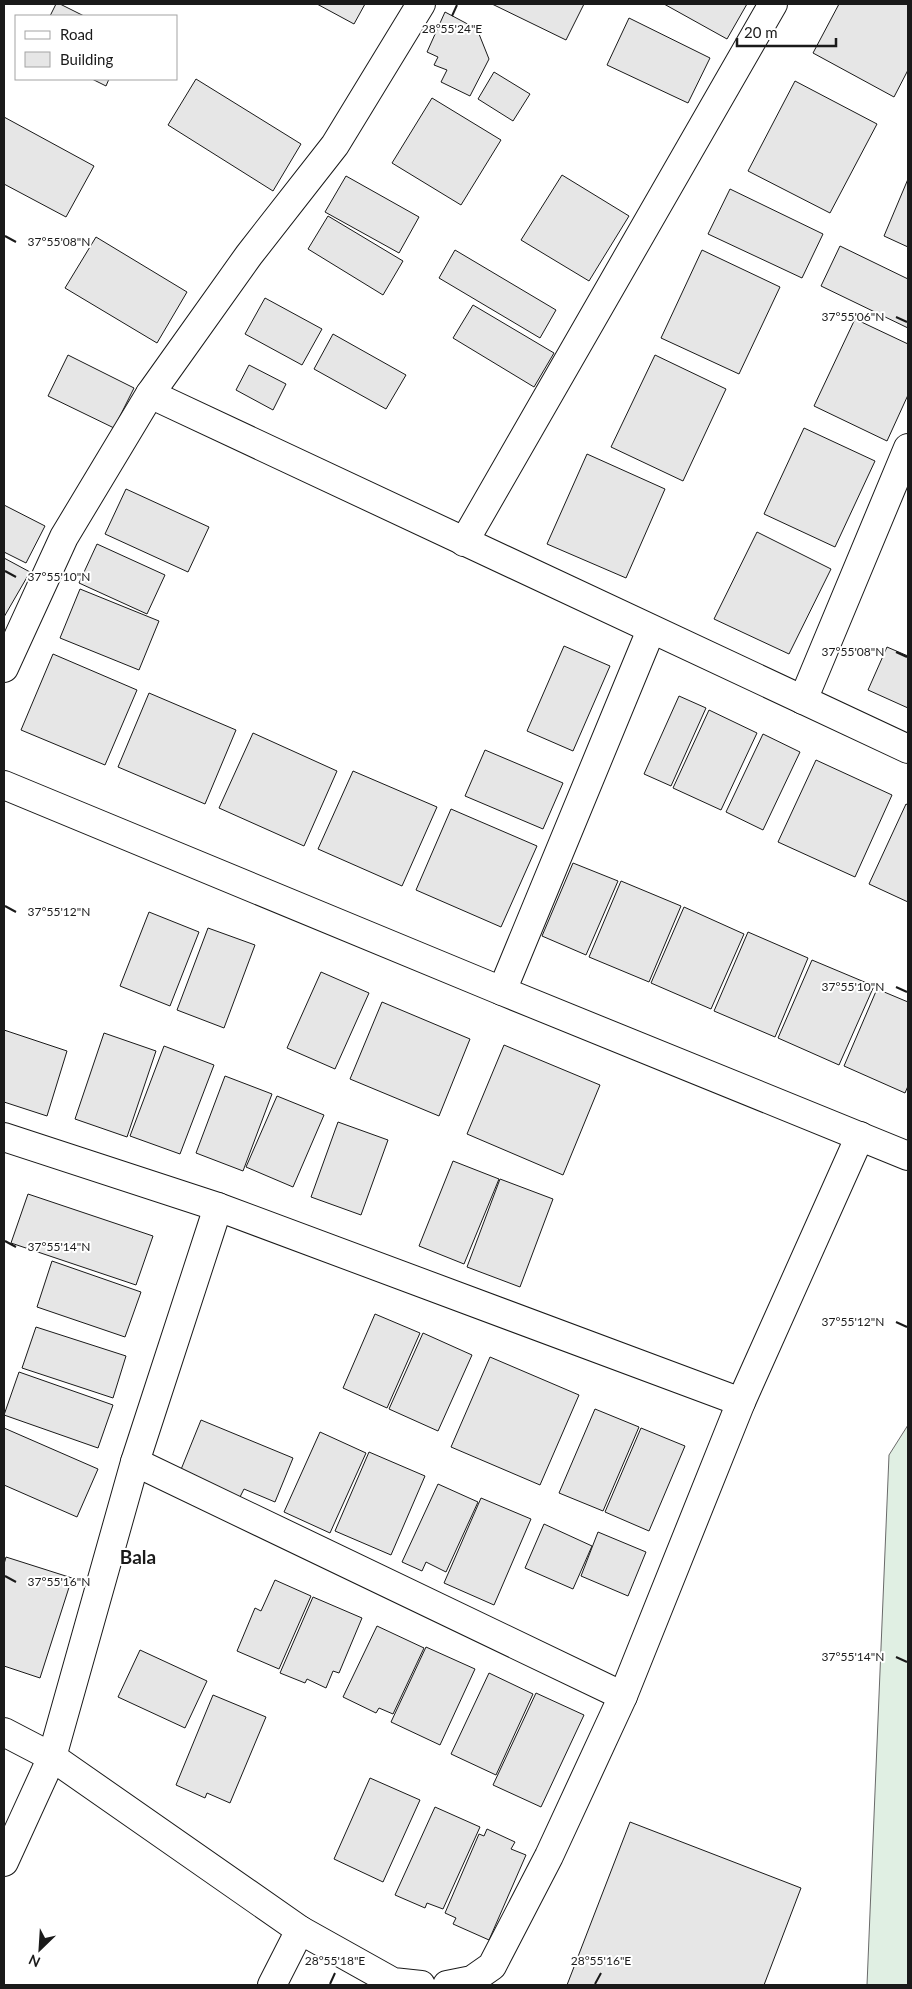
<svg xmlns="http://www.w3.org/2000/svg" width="912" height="1989" font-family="Lato,sans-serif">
	<rect width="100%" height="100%" fill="#fff"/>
	<polygon fill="#e0efe3" stroke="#6a6a6a" points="908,1425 908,1985 867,1985 889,1455"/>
	<g fill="#e6e6e6" stroke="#1a1a1a">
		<polygon points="56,4 60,4 84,16 50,16"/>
		<polygon points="317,4 365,4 354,24"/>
		<polygon points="492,4 584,4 566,40"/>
		<polygon points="664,4 747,4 727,39"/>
		<polygon points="839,4 908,4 908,70 894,97 813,53"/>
		<polygon points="445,12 477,29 489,59 470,96 441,82 447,70 434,65 438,57 427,52"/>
		<polygon points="629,18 710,58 688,103 607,65"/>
		<polygon points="494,72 530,94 513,121 478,99"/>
		<polygon points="92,79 109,79 106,86"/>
		<polygon points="196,79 301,144 273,191 168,125"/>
		<polygon points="795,81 877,124 830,213 748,171"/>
		<polygon points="432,98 501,140 461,205 392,163"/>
		<polygon points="4,117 94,166 66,217 4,184"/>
		<polygon points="562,175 629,216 589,281 521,240"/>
		<polygon points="346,176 419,217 399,253 325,212"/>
		<polygon points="908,179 908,247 884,236"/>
		<polygon points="730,189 823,234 802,278 708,234"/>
		<polygon points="328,216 403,261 383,295 308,249"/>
		<polygon points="96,237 187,292 157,343 65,288"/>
		<polygon points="840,246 908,279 908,328 821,286"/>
		<polygon points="455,250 556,310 540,338 439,278"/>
		<polygon points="702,250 780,287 739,374 661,338"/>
		<polygon points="265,298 322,329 302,365 245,334"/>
		<polygon points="473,305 554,353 534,387 453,338"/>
		<polygon points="855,319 908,344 908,395 887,441 814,406"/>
		<polygon points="333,334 406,375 386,409 314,369"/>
		<polygon points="68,355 134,388 114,428 48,396"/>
		<polygon points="655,355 726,389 683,481 611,447"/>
		<polygon points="249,365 286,384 273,410 236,390"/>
		<polygon points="804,428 875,461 835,547 764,514"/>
		<polygon points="587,454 665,489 626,578 547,544"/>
		<polygon points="126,489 209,527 188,572 105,534"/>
		<polygon points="4,505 45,526 26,563 4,552"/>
		<polygon points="757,532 831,569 789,654 714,619"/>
		<polygon points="97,544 165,575 147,614 79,583"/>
		<polygon points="4,558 30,572 4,617"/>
		<polygon points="80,589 159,621 139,670 60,638"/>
		<polygon points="564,646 610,666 573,751 527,731"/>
		<polygon points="887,647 908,656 908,708 868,690"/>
		<polygon points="53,654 137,690 105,765 21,730"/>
		<polygon points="149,693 236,730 205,804 118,767"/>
		<polygon points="679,696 706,708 671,786 644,774"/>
		<polygon points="709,710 757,733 721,810 673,788"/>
		<polygon points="253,733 337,771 304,846 219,808"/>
		<polygon points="763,734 800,752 763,830 726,812"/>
		<polygon points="485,750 563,783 543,829 465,796"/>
		<polygon points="816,760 892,795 855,877 778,842"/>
		<polygon points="353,771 437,807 402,886 318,849"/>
		<polygon points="906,804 908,805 908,902 869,884"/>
		<polygon points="451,809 537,846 501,927 416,890"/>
		<polygon points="573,863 618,881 586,955 542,936"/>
		<polygon points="621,881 681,906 649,982 589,957"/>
		<polygon points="684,907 744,934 711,1009 651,983"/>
		<polygon points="149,912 199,932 170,1006 120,986"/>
		<polygon points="208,928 255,945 224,1028 177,1010"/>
		<polygon points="748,932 808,958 775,1037 714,1011"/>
		<polygon points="812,960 874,986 839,1065 778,1038"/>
		<polygon points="321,972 369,993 335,1069 287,1048"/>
		<polygon points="877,989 908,1002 908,1086 905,1093 844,1066"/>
		<polygon points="382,1002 470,1039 439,1116 350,1079"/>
		<polygon points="4,1030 67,1051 47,1116 4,1102"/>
		<polygon points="104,1033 156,1051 127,1137 75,1119"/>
		<polygon points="504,1045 600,1085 563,1175 467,1134"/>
		<polygon points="164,1046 214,1065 180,1154 130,1136"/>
		<polygon points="225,1076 272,1094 243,1171 196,1153"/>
		<polygon points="277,1096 324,1115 293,1187 246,1167"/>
		<polygon points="338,1122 388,1140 361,1215 311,1197"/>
		<polygon points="453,1161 499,1179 464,1264 419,1246"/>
		<polygon points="500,1179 553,1199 520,1287 467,1267"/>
		<polygon points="28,1194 153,1236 136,1285 11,1243"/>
		<polygon points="52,1261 141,1292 125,1337 37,1307"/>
		<polygon points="375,1314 420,1333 387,1408 343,1388"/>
		<polygon points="36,1327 126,1356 113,1398 22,1368"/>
		<polygon points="423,1333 472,1355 438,1431 389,1409"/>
		<polygon points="490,1357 579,1395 540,1485 451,1447"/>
		<polygon points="19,1372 113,1405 98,1448 4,1415"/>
		<polygon points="595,1409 639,1427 603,1511 559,1493"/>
		<polygon points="201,1420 293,1458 275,1502 244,1489 240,1497 180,1472"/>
		<polygon points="4,1428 98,1469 77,1517 4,1485"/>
		<polygon points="641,1428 685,1446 649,1531 605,1512"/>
		<polygon points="320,1432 366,1453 330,1533 284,1512"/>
		<polygon points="369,1452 425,1476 391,1555 335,1531"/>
		<polygon points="438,1484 478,1502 446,1572 426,1562 422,1571 402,1562"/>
		<polygon points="481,1498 531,1519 494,1605 444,1583"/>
		<polygon points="544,1524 592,1546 573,1589 525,1568"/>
		<polygon points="598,1532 646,1552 628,1596 581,1576"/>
		<polygon points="6,1557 72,1578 40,1678 4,1666 4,1564"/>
		<polygon points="275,1580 311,1596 279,1669 237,1651 255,1608 261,1611"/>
		<polygon points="313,1597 362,1618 339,1673 333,1671 326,1688 307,1679 305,1683 280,1673"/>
		<polygon points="377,1626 424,1648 393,1714 379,1708 376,1713 343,1697"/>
		<polygon points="426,1647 475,1669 440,1745 391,1722"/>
		<polygon points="140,1650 207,1681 185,1728 118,1697"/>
		<polygon points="489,1673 533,1694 496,1775 451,1754"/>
		<polygon points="536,1693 584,1715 541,1807 493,1785"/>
		<polygon points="213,1695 266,1717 230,1803 207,1793 205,1798 176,1785"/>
		<polygon points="370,1778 420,1800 383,1882 334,1859"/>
		<polygon points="435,1807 480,1827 443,1909 427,1903 425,1908 395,1895"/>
		<polygon points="630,1822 801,1888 764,1985 567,1985"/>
		<polygon points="487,1829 515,1842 511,1849 526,1855 489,1940 453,1924 456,1918 445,1913 479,1834 484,1836"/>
	</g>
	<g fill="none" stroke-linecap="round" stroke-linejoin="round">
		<defs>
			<g id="minor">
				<polyline points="150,394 908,749"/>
				<polyline points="464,542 773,4"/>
				<polyline points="4,668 64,537 150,394 249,255 335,145 421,4"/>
				<polyline points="803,700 908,448"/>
				<polyline points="4,785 502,991 908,1156"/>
				<polyline points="502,991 651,630"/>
				<polyline points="4,1137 218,1207 741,1402"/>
				<polyline points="135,1462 623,1696"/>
				<polyline points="4,1732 52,1757 300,1930 393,1982 421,1985"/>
				<polyline points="4,1862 52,1757 135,1462 218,1207"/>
				<polyline points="272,1985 300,1930"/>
				<polyline points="447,1985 472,1980 492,1966 549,1856 623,1696 741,1402 860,1136"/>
			</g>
		</defs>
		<use href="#minor" stroke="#1a1a1a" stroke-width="30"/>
		<use href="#minor" stroke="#fff" stroke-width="28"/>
	</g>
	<path fill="none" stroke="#1a1a1a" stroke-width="2" d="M 452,16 L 457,5M 5,236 L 16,242M 896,317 L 907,322M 5,571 L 16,577M 896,652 L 907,657M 5,906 L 16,912M 896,987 L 907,992M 5,1241 L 16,1247M 896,1322 L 907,1327M 5,1576 L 16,1582M 896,1657 L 907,1662M 330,1984 L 335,1973M 595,1984 L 601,1973"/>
	<g text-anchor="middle" stroke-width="4" stroke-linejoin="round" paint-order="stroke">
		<g font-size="19" font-weight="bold" fill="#1a1a1a" stroke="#fff">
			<text x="138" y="1564">Bala</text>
		</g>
	</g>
	<g font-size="12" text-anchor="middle" fill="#1a1a1a" stroke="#fff" stroke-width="4" stroke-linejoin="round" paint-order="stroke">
		<text x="452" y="33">28°55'24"E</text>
		<text x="59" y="246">37°55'08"N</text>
		<text x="853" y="321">37°55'06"N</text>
		<text x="59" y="581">37°55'10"N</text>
		<text x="853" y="656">37°55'08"N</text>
		<text x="59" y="916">37°55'12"N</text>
		<text x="853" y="991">37°55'10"N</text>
		<text x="59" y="1251">37°55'14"N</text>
		<text x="853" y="1326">37°55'12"N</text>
		<text x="59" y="1586">37°55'16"N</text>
		<text x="853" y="1661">37°55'14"N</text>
		<text x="335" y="1965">28°55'18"E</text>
		<text x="601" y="1965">28°55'16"E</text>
	</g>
	<rect width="912" height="1989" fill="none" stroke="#1a1a1a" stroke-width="10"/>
	<rect x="15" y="15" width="162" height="65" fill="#ffffff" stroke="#a3a3a3"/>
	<rect x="25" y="31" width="25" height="8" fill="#ffffff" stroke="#a3a3a3"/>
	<text x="60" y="40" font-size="15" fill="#1a1a1a">Road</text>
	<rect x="25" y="52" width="25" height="15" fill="#e6e6e6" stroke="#a3a3a3"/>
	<text x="60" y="65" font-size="15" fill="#1a1a1a">Building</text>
	<g transform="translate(40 1949) rotate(205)" stroke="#ffffff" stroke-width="4" paint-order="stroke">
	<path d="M0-4L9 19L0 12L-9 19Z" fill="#1a1a1a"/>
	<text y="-8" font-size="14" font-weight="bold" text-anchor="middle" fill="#1a1a1a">N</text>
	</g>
	<path d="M737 38v8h99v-8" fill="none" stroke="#1a1a1a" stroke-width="2.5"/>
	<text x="744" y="38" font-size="15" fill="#1a1a1a" stroke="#ffffff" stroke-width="4" paint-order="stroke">20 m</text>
</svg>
